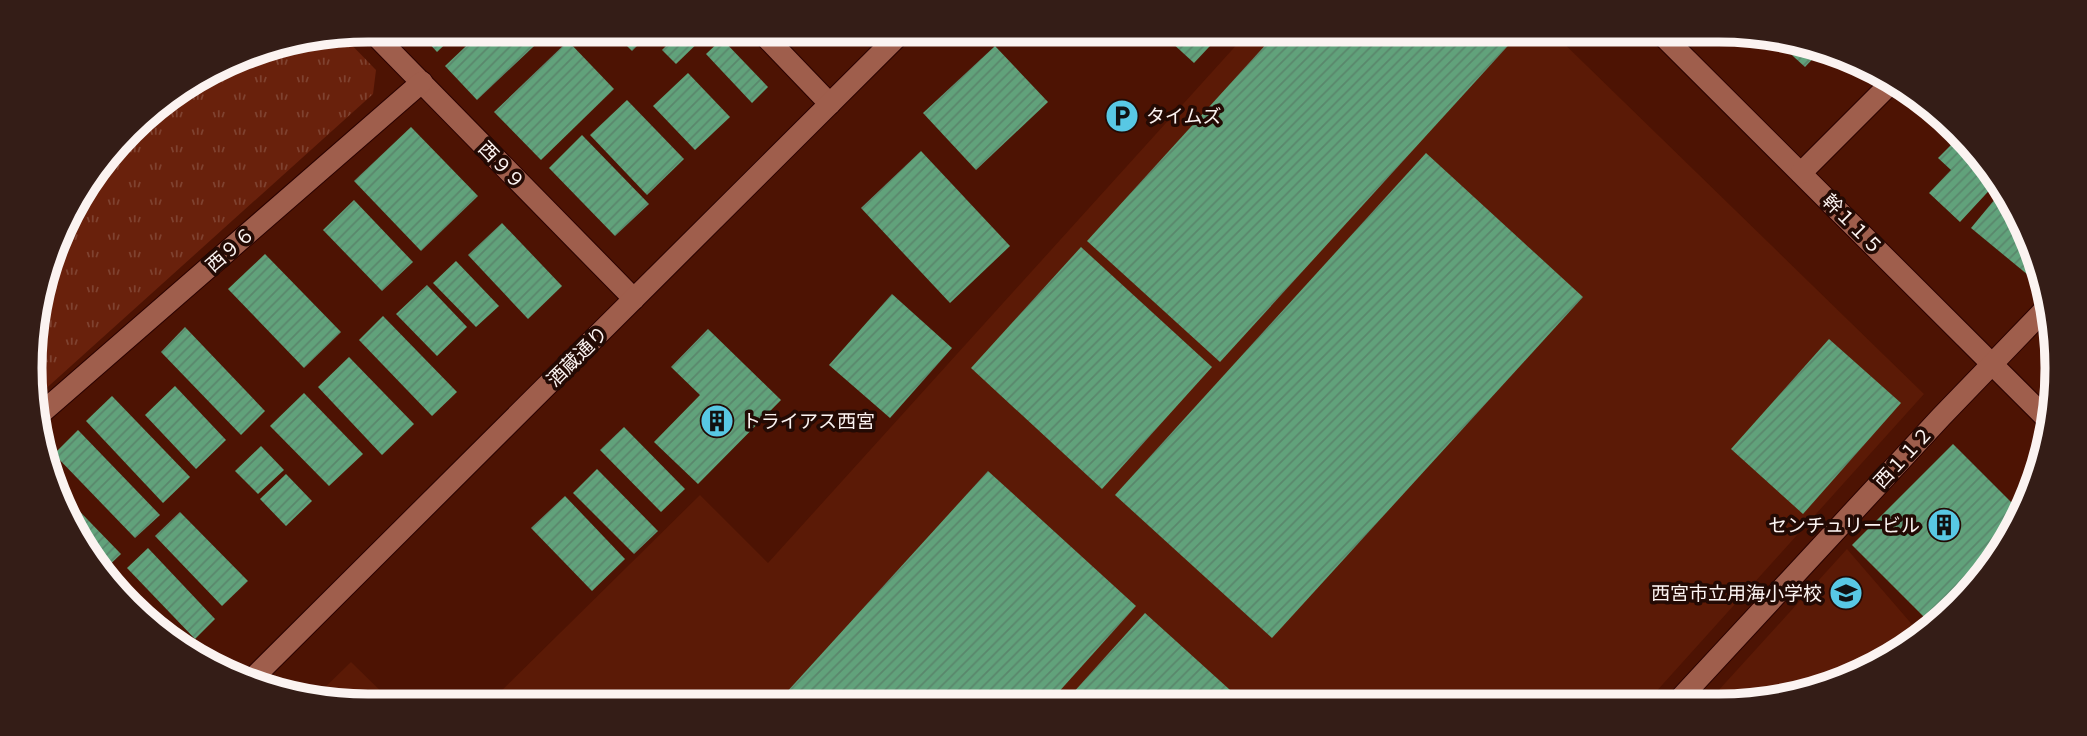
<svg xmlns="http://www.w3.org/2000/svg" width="2087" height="736" font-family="'Asap Condensed','Noto Sans JP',sans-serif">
	<defs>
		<pattern id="park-tufts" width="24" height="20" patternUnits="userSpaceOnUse" patternTransform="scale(1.75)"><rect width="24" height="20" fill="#69210c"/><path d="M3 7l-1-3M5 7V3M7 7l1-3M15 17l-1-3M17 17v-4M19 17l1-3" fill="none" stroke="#7f4230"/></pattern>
		<pattern id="building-hatch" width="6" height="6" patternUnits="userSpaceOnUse" patternTransform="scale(1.75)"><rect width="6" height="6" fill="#61a27b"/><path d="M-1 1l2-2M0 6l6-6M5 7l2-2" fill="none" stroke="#5a876c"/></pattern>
	</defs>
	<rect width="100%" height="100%" fill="#4d1303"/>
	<g fill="#5b1a06">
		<polygon points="1250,30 1550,30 1924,394 1645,704 486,706 700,495 768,563"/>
		<polygon points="1847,549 1922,636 1868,672 1764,703 1707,703"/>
		<polygon points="351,662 396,706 368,706 313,699"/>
	</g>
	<polygon fill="url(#park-tufts)" points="342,35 376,70 373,94 41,393 37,393 33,324 65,218 145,114 239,55"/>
	<g fill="url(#building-hatch)">
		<polygon points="417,30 460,30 437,52"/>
		<polygon points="483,30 551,30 477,100 445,66"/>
		<polygon points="611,30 653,30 632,51"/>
		<polygon points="682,30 709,32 676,64 662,50"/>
		<polygon points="1158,30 1225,30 1194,63"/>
		<polygon points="1279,30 1508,30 1516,37 1220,362 1087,241"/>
		<polygon points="1772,37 1806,41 1822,49 1805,67"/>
		<polygon points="722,39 768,87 752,103 706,54"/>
		<polygon points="568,41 614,89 541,160 494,112"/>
		<polygon points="995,46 1048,102 976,170 923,113"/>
		<polygon points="688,73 730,117 695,150 653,106"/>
		<polygon points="627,100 684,159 647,195 590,135"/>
		<polygon points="411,127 478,196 421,251 354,181"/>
		<polygon points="582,135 649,204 615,236 549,168"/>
		<polygon points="1958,138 1997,182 1960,222 1929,193 1951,170 1938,158"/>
		<polygon points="921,151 1010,246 950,303 861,208"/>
		<polygon points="1426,153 1583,297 1272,638 1115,495"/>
		<polygon points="2000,193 2014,205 2035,266 2028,275 1971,228"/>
		<polygon points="354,200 413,262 382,291 323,230"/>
		<polygon points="502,223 562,286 528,319 468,255"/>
		<polygon points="1081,247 1212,367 1102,489 971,368"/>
		<polygon points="265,254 341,332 304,368 228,289"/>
		<polygon points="456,261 499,306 476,327 433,283"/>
		<polygon points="427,285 467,327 437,356 396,314"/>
		<polygon points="892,294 952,348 890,418 829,365"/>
		<polygon points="383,316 457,392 432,416 359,340"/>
		<polygon points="185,327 265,411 241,435 161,352"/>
		<polygon points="708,329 781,400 698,484 654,442 700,395 671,367"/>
		<polygon points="1829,339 1901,403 1803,514 1731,449"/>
		<polygon points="349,357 414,424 382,455 318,387"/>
		<polygon points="175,386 226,440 196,469 145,415"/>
		<polygon points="304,393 363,454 329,486 270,426"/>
		<polygon points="112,396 190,477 163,503 86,421"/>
		<polygon points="624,427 685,489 661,512 600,450"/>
		<polygon points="78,430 160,515 135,538 54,454"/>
		<polygon points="1953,444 2022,513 2012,537 1942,622 1934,627 1852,545"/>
		<polygon points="261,446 284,470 258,494 235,471"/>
		<polygon points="597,469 658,531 634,554 573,493"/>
		<polygon points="988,471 1136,606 1047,705 775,705"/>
		<polygon points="286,474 312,501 286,526 260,499"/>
		<polygon points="56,487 121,554 102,572 87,556"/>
		<polygon points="565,496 625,559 592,591 531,528"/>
		<polygon points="180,512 248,581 222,606 155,536"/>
		<polygon points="148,548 215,619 195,639 127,568"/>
		<polygon points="1145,613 1240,699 1235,704 1062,705"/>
	</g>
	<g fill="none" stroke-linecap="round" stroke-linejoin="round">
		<defs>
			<g id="minor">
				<polyline points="370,30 634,299"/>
				<polyline points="759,30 830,104"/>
				<polyline points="1657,30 2048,420"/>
				<polyline points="1801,173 1891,83"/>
				<polyline points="39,415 422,82"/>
				<polyline points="250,681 904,30"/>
				<polyline points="1676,703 1941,417 2048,306"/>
			</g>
		</defs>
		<use href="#minor" stroke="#2a0200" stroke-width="23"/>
		<use href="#minor" stroke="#9f5e4c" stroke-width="21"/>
	</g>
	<defs>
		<symbol id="parking-disc" viewBox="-11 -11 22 22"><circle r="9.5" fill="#58c8e4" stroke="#230a04"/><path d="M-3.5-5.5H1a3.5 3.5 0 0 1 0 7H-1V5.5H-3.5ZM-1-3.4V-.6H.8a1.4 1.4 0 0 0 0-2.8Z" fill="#111"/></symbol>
		<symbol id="building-disc" viewBox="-11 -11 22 22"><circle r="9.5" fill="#58c8e4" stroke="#230a04"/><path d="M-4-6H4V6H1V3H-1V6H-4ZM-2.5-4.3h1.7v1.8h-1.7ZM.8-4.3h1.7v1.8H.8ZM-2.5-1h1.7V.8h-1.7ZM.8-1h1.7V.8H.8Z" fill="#111"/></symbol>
		<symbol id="school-disc" viewBox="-11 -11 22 22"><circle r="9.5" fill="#58c8e4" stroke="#230a04"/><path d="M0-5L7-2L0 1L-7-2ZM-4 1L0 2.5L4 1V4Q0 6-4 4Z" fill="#111"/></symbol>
	</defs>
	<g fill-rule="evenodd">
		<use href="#parking-disc" x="1103" y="97" width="38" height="38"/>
		<use href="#building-disc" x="698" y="402" width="38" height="38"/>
		<use href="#building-disc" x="1925" y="506" width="38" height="38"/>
		<use href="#school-disc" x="1827" y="574" width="38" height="38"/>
	</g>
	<g text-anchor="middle" stroke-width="7" stroke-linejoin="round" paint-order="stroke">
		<g font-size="19" fill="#fbf3f1" stroke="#230a04" text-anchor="start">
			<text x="1146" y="123">タイムズ</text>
			<text x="742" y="428">トライアス西宮</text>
			<text x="1920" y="532" text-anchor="end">センチュリービル</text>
			<text x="1822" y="600" text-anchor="end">西宮市立用海小学校</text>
		</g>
		<g font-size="19" fill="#fbf3f1" stroke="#230a04">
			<text transform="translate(502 165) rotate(46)" y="7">西９９</text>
			<text transform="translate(1853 224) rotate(45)" y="7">幹１１５</text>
			<text transform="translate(230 249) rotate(-41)" y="7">西９６</text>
			<text transform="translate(577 356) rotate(-45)" y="7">酒蔵通り</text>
			<text transform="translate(1903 457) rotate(-47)" y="7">西１１２</text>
		</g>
	</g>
	<path d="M0 0H2087V736H0ZM368 42H1719A326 326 0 0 1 2045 368V368A326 326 0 0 1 1719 694H368A326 326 0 0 1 42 368V368A326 326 0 0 1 368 42Z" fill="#341d17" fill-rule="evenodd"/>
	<path fill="none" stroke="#fbf3f1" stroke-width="9" d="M368 42H1719A326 326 0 0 1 2045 368V368A326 326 0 0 1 1719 694H368A326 326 0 0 1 42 368V368A326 326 0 0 1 368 42Z"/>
</svg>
